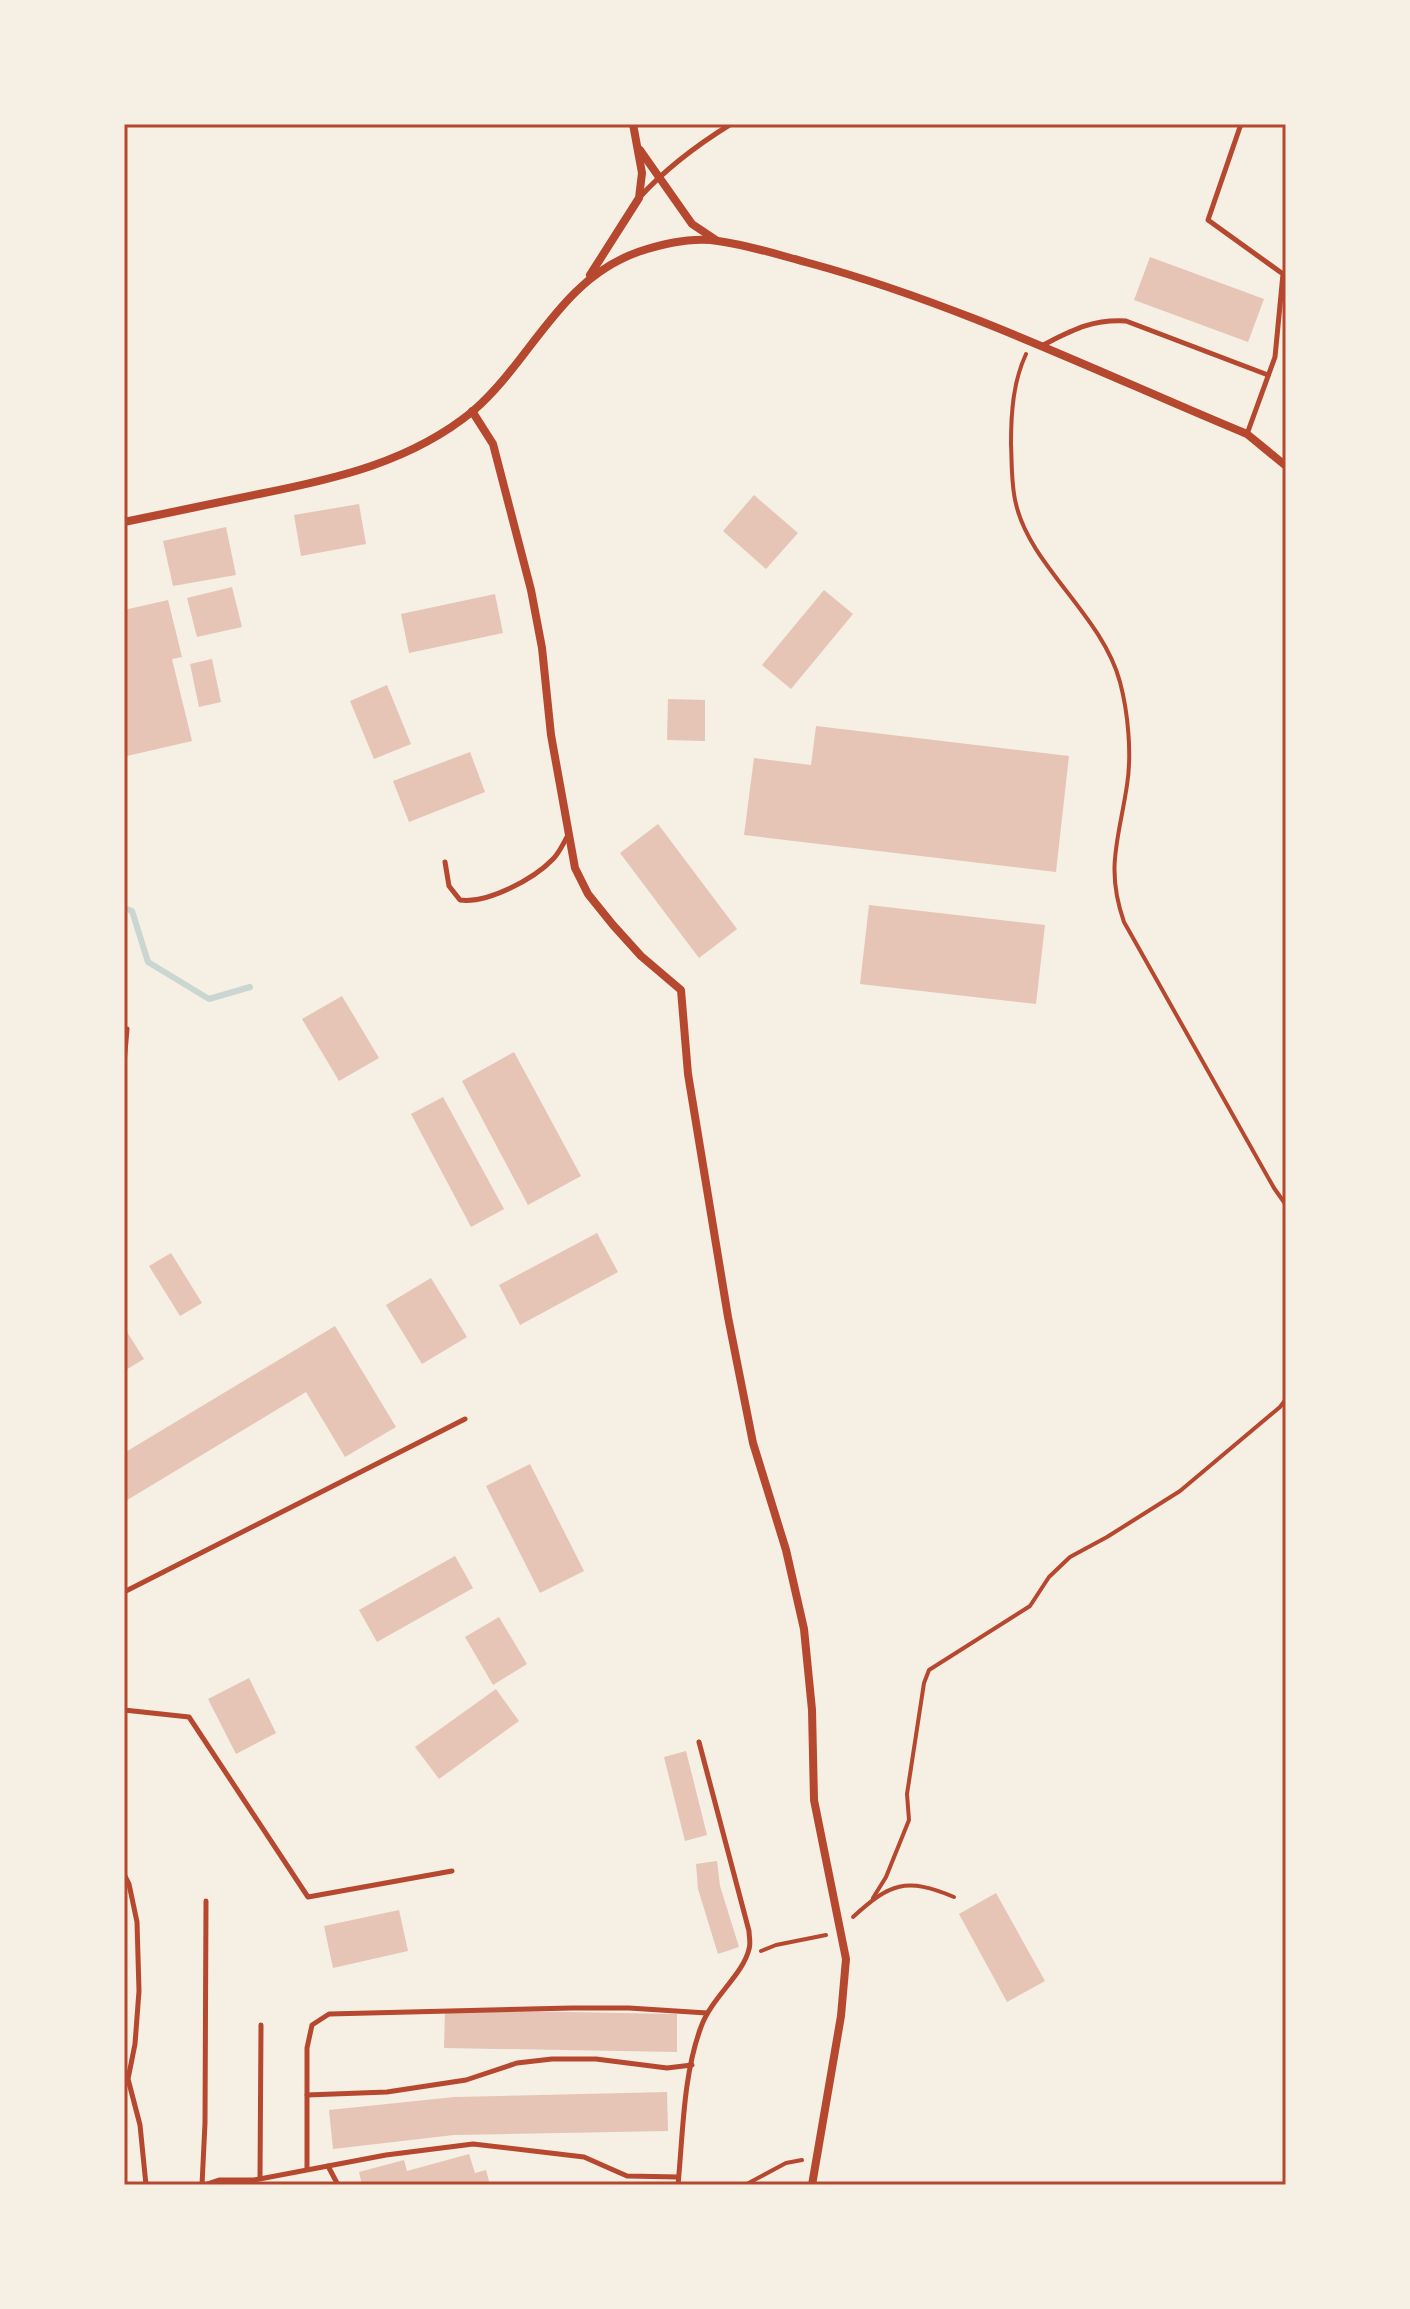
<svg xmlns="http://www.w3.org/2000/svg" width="1410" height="2309" font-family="'PT Sans',sans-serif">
	<rect width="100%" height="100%" fill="#f6efe4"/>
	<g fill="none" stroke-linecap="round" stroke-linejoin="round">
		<polyline stroke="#c9d6d2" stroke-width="6" points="124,908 132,911 148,962 209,999 250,987"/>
	</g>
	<g fill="#e6c5b7">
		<polygon points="1150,257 1264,299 1248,342 1134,300"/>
		<polygon points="754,495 798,533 766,569 723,531"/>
		<polygon points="359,504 366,544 301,556 294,515"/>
		<polygon points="226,527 236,575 173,586 163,541"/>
		<polygon points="232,587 242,627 197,637 187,598"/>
		<polygon points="824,590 853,614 791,689 762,665"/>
		<polygon points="495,594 503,633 409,653 401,614"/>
		<polygon points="168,600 182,657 172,659 192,741 127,756 124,742 124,610"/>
		<polygon points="212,659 221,702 199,707 190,664"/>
		<polygon points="387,685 411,744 374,759 350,701"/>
		<polygon points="668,699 705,700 705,741 667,740"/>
		<polygon points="816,726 1069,756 1056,872 744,835 754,758 811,765"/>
		<polygon points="470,752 485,792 409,822 393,781"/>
		<polygon points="658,824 737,929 699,958 620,853"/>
		<polygon points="869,905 1045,925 1036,1004 860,984"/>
		<polygon points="342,996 379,1058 339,1081 302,1019"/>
		<polygon points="514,1052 581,1176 528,1205 462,1081"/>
		<polygon points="443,1097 504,1209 471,1227 411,1114"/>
		<polygon points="597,1233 618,1272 520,1325 499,1285"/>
		<polygon points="171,1253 202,1303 180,1316 149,1266"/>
		<polygon points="431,1278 467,1337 422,1364 386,1305"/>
		<polygon points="335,1326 396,1427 345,1457 306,1392 124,1502 124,1453"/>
		<polygon points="124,1327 144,1359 124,1371"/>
		<polygon points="530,1464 584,1571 540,1593 486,1486"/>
		<polygon points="455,1556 473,1588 377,1642 359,1610"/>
		<polygon points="499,1617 527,1664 493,1685 465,1637"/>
		<polygon points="249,1678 276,1733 236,1754 208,1699"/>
		<polygon points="496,1689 519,1721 439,1779 415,1747"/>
		<polygon points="686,1751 707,1835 685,1841 664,1757"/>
		<polygon points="717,1861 720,1886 739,1947 718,1954 698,1889 696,1864"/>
		<polygon points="996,1893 1045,1981 1007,2002 959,1914"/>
		<polygon points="399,1910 408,1951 333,1968 324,1926"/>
		<polygon points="445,2010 677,2014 677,2052 444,2048"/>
		<polygon points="667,2092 668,2131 454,2135 333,2149 329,2110 454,2097"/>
		<polygon points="469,2154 475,2173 486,2170 490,2185 362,2185 359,2172 404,2160 407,2171"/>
	</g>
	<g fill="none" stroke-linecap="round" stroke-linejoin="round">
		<g stroke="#b5482f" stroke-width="4">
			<path d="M 1026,354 C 1013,382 1011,413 1011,444 C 1012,463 1011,485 1016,504 C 1030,566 1102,615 1120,682 C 1128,712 1132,754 1127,785 C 1119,839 1105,868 1124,922 L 1274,1188 L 1286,1205"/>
			<polyline points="873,1898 886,1877 909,1820 907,1794 924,1683 929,1670 1030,1606 1049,1577 1070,1557 1107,1537 1180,1491 1280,1407 1286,1399"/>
			<path d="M 853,1917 C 890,1883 906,1877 954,1897"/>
			<polyline points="761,1951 776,1945 826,1935"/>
			<polyline points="745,2185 786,2163 802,2160"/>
		</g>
		<g stroke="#b5482f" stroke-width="5">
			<polyline points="1241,124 1208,220 1283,274 1275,357 1247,434"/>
			<path d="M 639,198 C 666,168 697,145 731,124"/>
			<path d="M 1041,346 C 1071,331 1091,319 1126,321 L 1268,375"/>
			<path d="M 445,862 L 449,886 L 460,900 C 487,904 534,879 553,859 C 559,853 563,844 567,837"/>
			<polyline points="124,1064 127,1029"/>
			<polyline points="124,1592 465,1419"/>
			<polyline points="124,1710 189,1717 308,1897 452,1871"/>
			<polyline points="124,1874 129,1884 137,1922 139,1991 135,2044 128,2079 140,2125 146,2185"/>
			<polyline points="307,2095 387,2092 466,2080 517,2063 552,2059 596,2059 667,2068 692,2065"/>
			<polyline points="328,2166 338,2185"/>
			<polyline points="307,2169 307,2048 312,2025 329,2014 572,2008 629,2008 707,2013"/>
			<polyline points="260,2178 261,2025"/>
			<polyline points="202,2185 205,2123 206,1901"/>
			<polyline points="204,2185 219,2180 254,2180 386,2155 473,2144 584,2157 627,2176 678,2177"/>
			<path d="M 678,2185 C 683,2134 683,2075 701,2027 C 711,1998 743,1975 749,1949 C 751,1944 749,1936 749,1931 L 699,1742"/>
		</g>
		<g stroke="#b5482f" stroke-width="8">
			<polyline points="640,150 692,224 716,240"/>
			<polyline points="590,275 639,198 642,173 633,124"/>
			<polyline points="472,411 493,444 531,590 542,648 551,735 575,868 588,894 613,925 641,956 681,990 688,1074 728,1317 753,1443 786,1550 804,1629 812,1710 814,1800 846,1959 841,2016 812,2185"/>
			<path d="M 124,522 C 169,513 214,503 259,494 C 335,479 411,462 473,411 C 532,360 559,280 638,252 C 662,244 692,237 718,241 C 748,245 779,255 809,263 C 960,304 1102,374 1247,434 L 1286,466"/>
		</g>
	</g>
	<rect width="1410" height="2309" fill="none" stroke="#f6efe4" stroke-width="252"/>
	<rect x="126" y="126" width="1158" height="2057" fill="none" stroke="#b5482f" stroke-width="3"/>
</svg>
